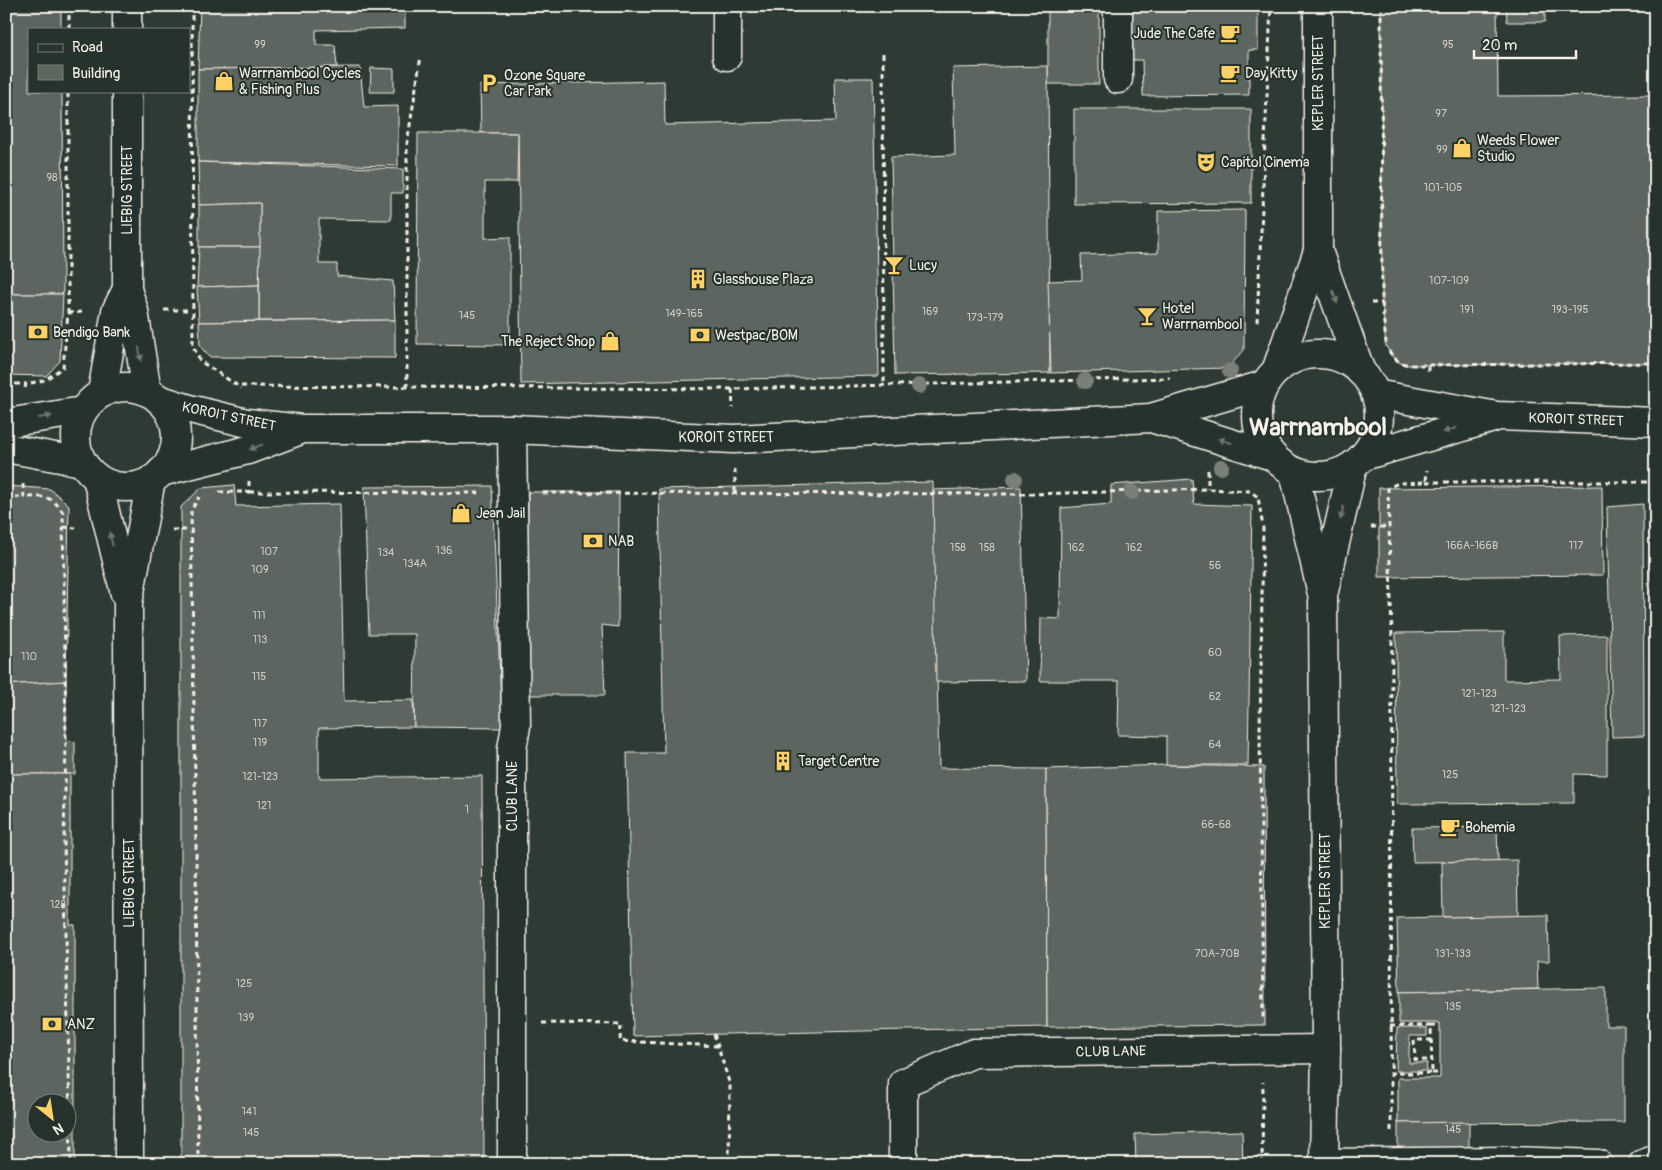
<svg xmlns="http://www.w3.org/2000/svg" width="1662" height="1170" font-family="Pangolin,sans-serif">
	<rect width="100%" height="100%" fill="#2e3b34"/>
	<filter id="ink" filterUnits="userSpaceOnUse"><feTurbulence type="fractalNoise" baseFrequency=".02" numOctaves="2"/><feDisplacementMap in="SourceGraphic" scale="10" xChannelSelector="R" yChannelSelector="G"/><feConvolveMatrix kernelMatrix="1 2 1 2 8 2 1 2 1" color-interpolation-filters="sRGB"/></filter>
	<g filter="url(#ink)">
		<g fill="#5c655e" stroke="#f4f1e8" fill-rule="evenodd">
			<polygon points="6,6 61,6 61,29 29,29 29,91 62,91 63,294 6,294"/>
			<polygon points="200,6 405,6 405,28 316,30 316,45 335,45 337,67 198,69"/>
			<rect x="1048" y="6" width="51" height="78"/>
			<polygon points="1130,6 1258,6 1258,50 1249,50 1249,95 1143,96 1142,60 1131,60"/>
			<polygon points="1381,6 1470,6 1470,10 1497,10 1498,96 1656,95 1656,363 1404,365 1394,359 1386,346 1382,303"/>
			<polygon points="1506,6 1545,6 1545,22 1507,22"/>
			<polygon points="1048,66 1050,373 895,375 891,157 955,155 953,68"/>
			<polygon points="360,67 364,107 398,106 398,166 198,162 198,69"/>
			<polygon points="371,68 394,69 394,92 370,92"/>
			<polygon points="835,78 873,78 879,376 521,384 518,133 481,133 480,85 664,81 665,125 836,121"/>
			<polygon points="1074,109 1251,109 1251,203 1074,204"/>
			<polygon points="418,133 518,133 517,182 485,182 485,238 510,237 510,345 417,344"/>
			<polygon points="198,162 403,169 403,193 391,193 391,220 319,219 319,264 337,264 337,276 393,281 395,320 259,321 260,203 199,205"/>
			<polygon points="260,203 260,247 199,247 199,205"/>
			<polygon points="1245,210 1244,350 1228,368 1051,373 1048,281 1082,280 1081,255 1158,253 1158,211"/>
			<polygon points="199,247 260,247 259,285 197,287"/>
			<polygon points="259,285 259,321 199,322 197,287"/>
			<polygon points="6,294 63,294 60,361 46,376 6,375"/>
			<polygon points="395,320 395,358 209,357 200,346 199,322"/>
			<polygon points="1192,479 1194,504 1252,506 1248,765 1166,765 1166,736 1118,735 1119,681 1040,681 1041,618 1060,619 1061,508 1111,504 1111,485"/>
			<polygon points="933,482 939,768 1046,769 1047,1027 633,1036 627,753 664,753 659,489"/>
			<polygon points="234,485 236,506 340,504 344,701 413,700 414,727 319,728 319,778 482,776 484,1164 181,1164 181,507 201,488"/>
			<polygon points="6,486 50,489 69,505 66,681 6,685"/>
			<polygon points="492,486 502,728 414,727 415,634 369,634 364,487"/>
			<polygon points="1602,486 1603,575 1379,577 1379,488"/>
			<polygon points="1021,487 1026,681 936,682 933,490"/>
			<polygon points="528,492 619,492 618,627 602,625 605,695 526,695"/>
			<polygon points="1650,496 1656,496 1656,690 1651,690"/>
			<polygon points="1643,504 1644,736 1612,737 1607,507"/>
			<polygon points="1504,632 1504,680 1561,679 1560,636 1607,635 1607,775 1574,774 1574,803 1397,804 1396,633"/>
			<polygon points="66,681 66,740 75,742 75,774 6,774 6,685"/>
			<polygon points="1166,765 1264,767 1265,1025 1047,1027 1046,769"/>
			<path d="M 6,774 L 70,774 L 70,925 L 75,925 L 75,1164 L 6,1164 ZM 38,1102 L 68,1102 L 68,1132 L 38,1132 Z"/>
			<polygon points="1497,827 1498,861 1413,862 1412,828"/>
			<polygon points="1517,860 1518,916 1443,917 1442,862"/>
			<polygon points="1548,915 1549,961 1537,961 1538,989 1399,992 1397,918"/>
			<polygon points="1606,988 1606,1026 1624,1026 1624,1122 1398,1123 1398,1078 1440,1078 1440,1023 1399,1023 1399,992"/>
			<polygon points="1397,1028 1427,1028 1427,1036 1410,1036 1409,1049 1409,1063 1427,1063 1426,1071 1396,1071"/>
			<polygon points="1469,1122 1469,1158 1398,1159 1398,1123"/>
			<polygon points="1242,1131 1243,1164 1136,1164 1135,1134"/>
		</g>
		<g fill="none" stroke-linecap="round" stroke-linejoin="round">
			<defs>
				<g id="minor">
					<polyline points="127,6 127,29"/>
					<polyline points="1118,6 1118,79"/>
					<polyline points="1318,6 1318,251 1361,372"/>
					<polyline points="727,56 727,6"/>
					<polyline points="127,91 127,289 134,311 147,392"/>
					<circle cx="1318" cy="415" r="61"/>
					<polyline points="1276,371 1318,251"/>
					<circle cx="126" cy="437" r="50"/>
					<polyline points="102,393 116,311 127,289"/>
					<polyline points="1375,394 1497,416 1656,422"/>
					<polyline points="158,399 190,409 247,423 301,429 512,429 734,439 1151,418 1264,385"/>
					<polyline points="1151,418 1272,456"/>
					<polyline points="6,423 83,411"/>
					<polyline points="6,448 82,462"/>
					<polyline points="1363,456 1493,418"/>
					<polyline points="161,472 248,450 298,431"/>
					<polyline points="1294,472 1323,598 1326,1049 1324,1164"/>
					<polyline points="97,478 125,594"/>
					<polyline points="1324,591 1353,465"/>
					<polyline points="1324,1163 1508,1161 1598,1164"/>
					<polyline points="129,1164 128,603 151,480"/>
					<polyline points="512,1164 512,749 516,726 512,429"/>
					<polyline points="903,1164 903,1083 974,1053 1326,1049"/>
					<polyline points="1643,1164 1656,1159"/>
				</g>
			</defs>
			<use href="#minor" stroke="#f4f1e8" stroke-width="31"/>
			<g stroke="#f4f1e8" stroke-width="3" stroke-dasharray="5 4" stroke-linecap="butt">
				<polyline points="192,6 193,346 200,361 241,388"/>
				<polyline points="1381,6 1382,303 1386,343"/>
				<polyline points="69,29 69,6"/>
				<polyline points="883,53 884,385"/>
				<polyline points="1371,303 1382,303"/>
				<polyline points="164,310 191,310"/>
				<polyline points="68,313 83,312"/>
				<polyline points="1257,322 1271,6"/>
				<path d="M 1389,351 C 1399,367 1410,365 1428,365 L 1428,371"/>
				<polyline points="1428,365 1656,363"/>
				<polyline points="6,384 26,384"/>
				<polyline points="241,386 732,389 1170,378"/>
				<polyline points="25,388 26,384 45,380 63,367 68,313 68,91"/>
				<polyline points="407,388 407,144 421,56"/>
				<polyline points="732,389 733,408"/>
				<polyline points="735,469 735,494"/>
				<polyline points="1208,470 1208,489"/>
				<polyline points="1426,482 1656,482"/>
				<path d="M 23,484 L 24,497 C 43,497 52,494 63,513 L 66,740 L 64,843 L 71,1164"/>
				<polyline points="219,492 249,492 249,481"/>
				<polyline points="249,492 482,493"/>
				<polyline points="543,493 1033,494 1208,489 1250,491 1258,497 1263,527 1260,734 1263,1018"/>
				<polyline points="6,497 24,497"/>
				<polyline points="63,527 76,528"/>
				<polyline points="1371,527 1390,527"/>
				<polyline points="172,530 192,530"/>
				<polyline points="542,1023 621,1024 620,1041 718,1046"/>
				<polyline points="1390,1026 1431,1026 1432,1073 1391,1073"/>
				<polyline points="1431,1026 1440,1026"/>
				<polyline points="714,1034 730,1085 729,1164"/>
				<polyline points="1432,1040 1414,1040 1415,1060 1432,1060"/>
				<polyline points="1432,1073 1440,1073"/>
				<polyline points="1391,1131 1392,637 1388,488 1398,483 1426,482 1427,470"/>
				<polyline points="198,1164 196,844 191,511 199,497"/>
				<polyline points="1262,1164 1263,1082"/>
			</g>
			<use href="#minor" stroke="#26332d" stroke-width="28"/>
		</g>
		<g fill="#7a8079">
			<circle cx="1230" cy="371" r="8"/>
			<circle cx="1085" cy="381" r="8"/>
			<circle cx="919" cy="386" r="8"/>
			<circle cx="1221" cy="467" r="8"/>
			<circle cx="1015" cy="479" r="8"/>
			<circle cx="1132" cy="492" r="8"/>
		</g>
		<defs><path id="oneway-solid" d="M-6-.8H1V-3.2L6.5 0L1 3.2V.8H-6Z" transform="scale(1.25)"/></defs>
		<g fill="#6e766e">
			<use href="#oneway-solid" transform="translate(1335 297) rotate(71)"/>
			<use href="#oneway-solid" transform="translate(140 354) rotate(81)"/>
			<use href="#oneway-solid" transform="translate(45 417) rotate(-9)"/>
			<use href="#oneway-solid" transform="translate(1450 430) rotate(163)"/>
			<use href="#oneway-solid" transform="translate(1225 441) rotate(-162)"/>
			<use href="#oneway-solid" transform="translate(256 447) rotate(159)"/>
			<use href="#oneway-solid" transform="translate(1342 513) rotate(103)"/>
			<use href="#oneway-solid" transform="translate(111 539) rotate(-104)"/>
		</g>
	</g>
	<defs>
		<symbol id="cafe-bare" viewBox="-9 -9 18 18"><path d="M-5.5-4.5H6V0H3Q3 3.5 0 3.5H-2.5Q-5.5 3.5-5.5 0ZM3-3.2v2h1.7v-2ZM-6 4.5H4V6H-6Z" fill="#ffd166" stroke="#26332d" stroke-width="2.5" paint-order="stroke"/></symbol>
		<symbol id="shop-bare" viewBox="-9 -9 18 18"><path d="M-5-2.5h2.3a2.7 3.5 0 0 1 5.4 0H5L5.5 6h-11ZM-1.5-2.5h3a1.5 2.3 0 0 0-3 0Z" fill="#ffd166" stroke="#26332d" stroke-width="2.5" paint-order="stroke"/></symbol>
		<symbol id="parking-bare" viewBox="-9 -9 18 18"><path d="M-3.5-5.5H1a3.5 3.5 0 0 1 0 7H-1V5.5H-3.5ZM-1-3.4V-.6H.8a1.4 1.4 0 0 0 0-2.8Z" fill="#ffd166" stroke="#26332d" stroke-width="2.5" paint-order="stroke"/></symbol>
		<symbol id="theatre-bare" viewBox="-9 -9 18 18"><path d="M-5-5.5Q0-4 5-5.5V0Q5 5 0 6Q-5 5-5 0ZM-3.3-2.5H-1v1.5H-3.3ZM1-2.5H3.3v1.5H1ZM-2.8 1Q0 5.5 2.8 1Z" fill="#ffd166" stroke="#26332d" stroke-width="2.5" paint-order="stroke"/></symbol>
		<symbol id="bar-bare" viewBox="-9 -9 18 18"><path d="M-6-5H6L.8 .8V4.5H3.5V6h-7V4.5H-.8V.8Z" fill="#ffd166" stroke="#26332d" stroke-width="2.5" paint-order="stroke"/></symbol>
		<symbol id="building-bare" viewBox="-9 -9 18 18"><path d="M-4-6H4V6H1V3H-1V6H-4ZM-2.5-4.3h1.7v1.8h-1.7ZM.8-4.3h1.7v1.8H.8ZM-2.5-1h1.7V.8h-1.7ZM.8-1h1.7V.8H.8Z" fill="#ffd166" stroke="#26332d" stroke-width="2.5" paint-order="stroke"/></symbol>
		<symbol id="bank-bare" viewBox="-9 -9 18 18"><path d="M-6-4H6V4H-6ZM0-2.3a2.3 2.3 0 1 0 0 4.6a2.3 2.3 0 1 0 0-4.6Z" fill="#ffd166" stroke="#26332d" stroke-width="2.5" paint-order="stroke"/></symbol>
	</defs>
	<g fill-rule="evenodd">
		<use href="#cafe-bare" x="1216" y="19" width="28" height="28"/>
		<use href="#cafe-bare" x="1216" y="59" width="28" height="28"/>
		<use href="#shop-bare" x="210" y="67" width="28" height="28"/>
		<use href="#parking-bare" x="475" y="69" width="28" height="28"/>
		<use href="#shop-bare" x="1448" y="134" width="28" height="28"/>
		<use href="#theatre-bare" x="1192" y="148" width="28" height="28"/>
		<use href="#bar-bare" x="880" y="251" width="28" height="28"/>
		<use href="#building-bare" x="684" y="265" width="28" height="28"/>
		<use href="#bar-bare" x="1133" y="302" width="28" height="28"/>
		<use href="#bank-bare" x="24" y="318" width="28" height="28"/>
		<use href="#bank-bare" x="686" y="321" width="28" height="28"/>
		<use href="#shop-bare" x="596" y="327" width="28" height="28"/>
		<use href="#shop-bare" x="447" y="499" width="28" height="28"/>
		<use href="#bank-bare" x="579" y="527" width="28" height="28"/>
		<use href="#building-bare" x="769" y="747" width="28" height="28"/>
		<use href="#cafe-bare" x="1436" y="813" width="28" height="28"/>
		<use href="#bank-bare" x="38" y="1010" width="28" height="28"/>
	</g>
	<g text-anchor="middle" stroke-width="4" stroke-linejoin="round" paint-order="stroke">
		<g font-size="11" fill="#cecec6">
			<text x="260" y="48">99</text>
			<text x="1448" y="48">95</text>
			<text x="1441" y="117">97</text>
			<text x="1442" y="153">99</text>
			<text x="52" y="181">98</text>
			<text x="1443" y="191">101-105</text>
			<text x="1449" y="284">107-109</text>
			<text x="1467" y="313">191</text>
			<text x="1570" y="313">193-195</text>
			<text x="930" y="315">169</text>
			<text x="684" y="317">149-165</text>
			<text x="467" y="319">145</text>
			<text x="985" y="321">173-179</text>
			<text x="1472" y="549">166A-166B</text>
			<text x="1576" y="549">117</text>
			<text x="958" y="551">158</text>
			<text x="987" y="551">158</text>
			<text x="1076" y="551">162</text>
			<text x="1134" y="551">162</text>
			<text x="444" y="554">136</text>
			<text x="269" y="555">107</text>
			<text x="386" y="556">134</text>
			<text x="415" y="567">134A</text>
			<text x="1215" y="569">56</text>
			<text x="260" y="573">109</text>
			<text x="259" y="619">111</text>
			<text x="260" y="643">113</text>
			<text x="1215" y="656">60</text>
			<text x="29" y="660">110</text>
			<text x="259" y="680">115</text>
			<text x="1479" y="697">121-123</text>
			<text x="1215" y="700">62</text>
			<text x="1508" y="712">121-123</text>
			<text x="260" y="727">117</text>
			<text x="260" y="746">119</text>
			<text x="1215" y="748">64</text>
			<text x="1450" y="778">125</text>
			<text x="260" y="780">121-123</text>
			<text x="264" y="809">121</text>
			<text x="467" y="813">1</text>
			<text x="1216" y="828">66-68</text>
			<text x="58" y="908">128</text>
			<text x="1217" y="957">70A-70B</text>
			<text x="1453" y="957">131-133</text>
			<text x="244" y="987">125</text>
			<text x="1453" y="1010">135</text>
			<text x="246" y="1021">139</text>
			<text x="249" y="1115">141</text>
			<text x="1453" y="1133">145</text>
			<text x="251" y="1136">145</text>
		</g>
		<g font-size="14" fill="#f4f1e8" stroke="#26332d" text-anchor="start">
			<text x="1215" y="38" text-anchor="end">Jude The Cafe</text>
			<text x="239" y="78">Warrnambool Cycles<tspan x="239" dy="16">&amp; Fishing Plus</tspan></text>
			<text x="1245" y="78">Day Kitty</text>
			<text x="504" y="80">Ozone Square<tspan x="504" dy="16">Car Park</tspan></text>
			<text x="1477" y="145">Weeds Flower<tspan x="1477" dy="16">Studio</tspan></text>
			<text x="1221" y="167">Capitol Cinema</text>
			<text x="909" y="270">Lucy</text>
			<text x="713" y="284">Glasshouse Plaza</text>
			<text x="1162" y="313">Hotel<tspan x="1162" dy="16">Warrnambool</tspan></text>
			<text x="53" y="337">Bendigo Bank</text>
			<text x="715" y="340">Westpac/BOM</text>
			<text x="595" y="346" text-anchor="end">The Reject Shop</text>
			<text x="476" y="518">Jean Jail</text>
			<text x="608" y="546">NAB</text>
			<text x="798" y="766">Target Centre</text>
			<text x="1465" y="832">Bohemia</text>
			<text x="67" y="1029">ANZ</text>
		</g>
		<g font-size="14" fill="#f4f1e8" stroke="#26332d">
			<text transform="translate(1318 83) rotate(-90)" y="5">KEPLER STREET</text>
			<text transform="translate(127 190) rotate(-90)" y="5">LIEBIG STREET</text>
			<text transform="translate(229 416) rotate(12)" y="5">KOROIT STREET</text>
			<text transform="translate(1576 419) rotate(2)" y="5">KOROIT STREET</text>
			<text x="726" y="442">KOROIT STREET</text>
			<text transform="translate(512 796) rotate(-90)" y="5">CLUB LANE</text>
			<text transform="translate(1325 881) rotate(-90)" y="5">KEPLER STREET</text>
			<text transform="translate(129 883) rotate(-90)" y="5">LIEBIG STREET</text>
			<text transform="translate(1111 1051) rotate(-1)" y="5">CLUB LANE</text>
		</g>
		<g font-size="24" font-weight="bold" fill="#f4f1e8" stroke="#26332d">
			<text x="1318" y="435">Warrnambool</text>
		</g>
	</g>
	<rect width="1662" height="1170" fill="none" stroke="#26332d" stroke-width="25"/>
	<rect x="12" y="12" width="1637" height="1145" fill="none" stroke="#f4f1e8" stroke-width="2" filter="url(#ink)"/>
	<rect x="28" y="28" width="162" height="65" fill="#26332d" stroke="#787f78"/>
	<rect x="38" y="44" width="25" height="8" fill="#26332d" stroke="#787f78"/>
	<text x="72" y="52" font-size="15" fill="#f4f1e8">Road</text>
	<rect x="38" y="65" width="25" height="15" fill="#5c655e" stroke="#787f78"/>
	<text x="72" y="78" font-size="15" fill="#f4f1e8">Building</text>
	<g transform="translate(52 1118) rotate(150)"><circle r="24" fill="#26332d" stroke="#787f78"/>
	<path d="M0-4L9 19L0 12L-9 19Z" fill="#ffd166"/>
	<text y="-8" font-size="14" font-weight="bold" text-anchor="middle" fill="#f4f1e8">N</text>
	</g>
	<path d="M1474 50v8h102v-8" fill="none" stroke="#f4f1e8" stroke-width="2.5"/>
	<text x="1482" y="50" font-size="15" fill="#f4f1e8" stroke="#26332d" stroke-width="4" paint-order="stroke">20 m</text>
</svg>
